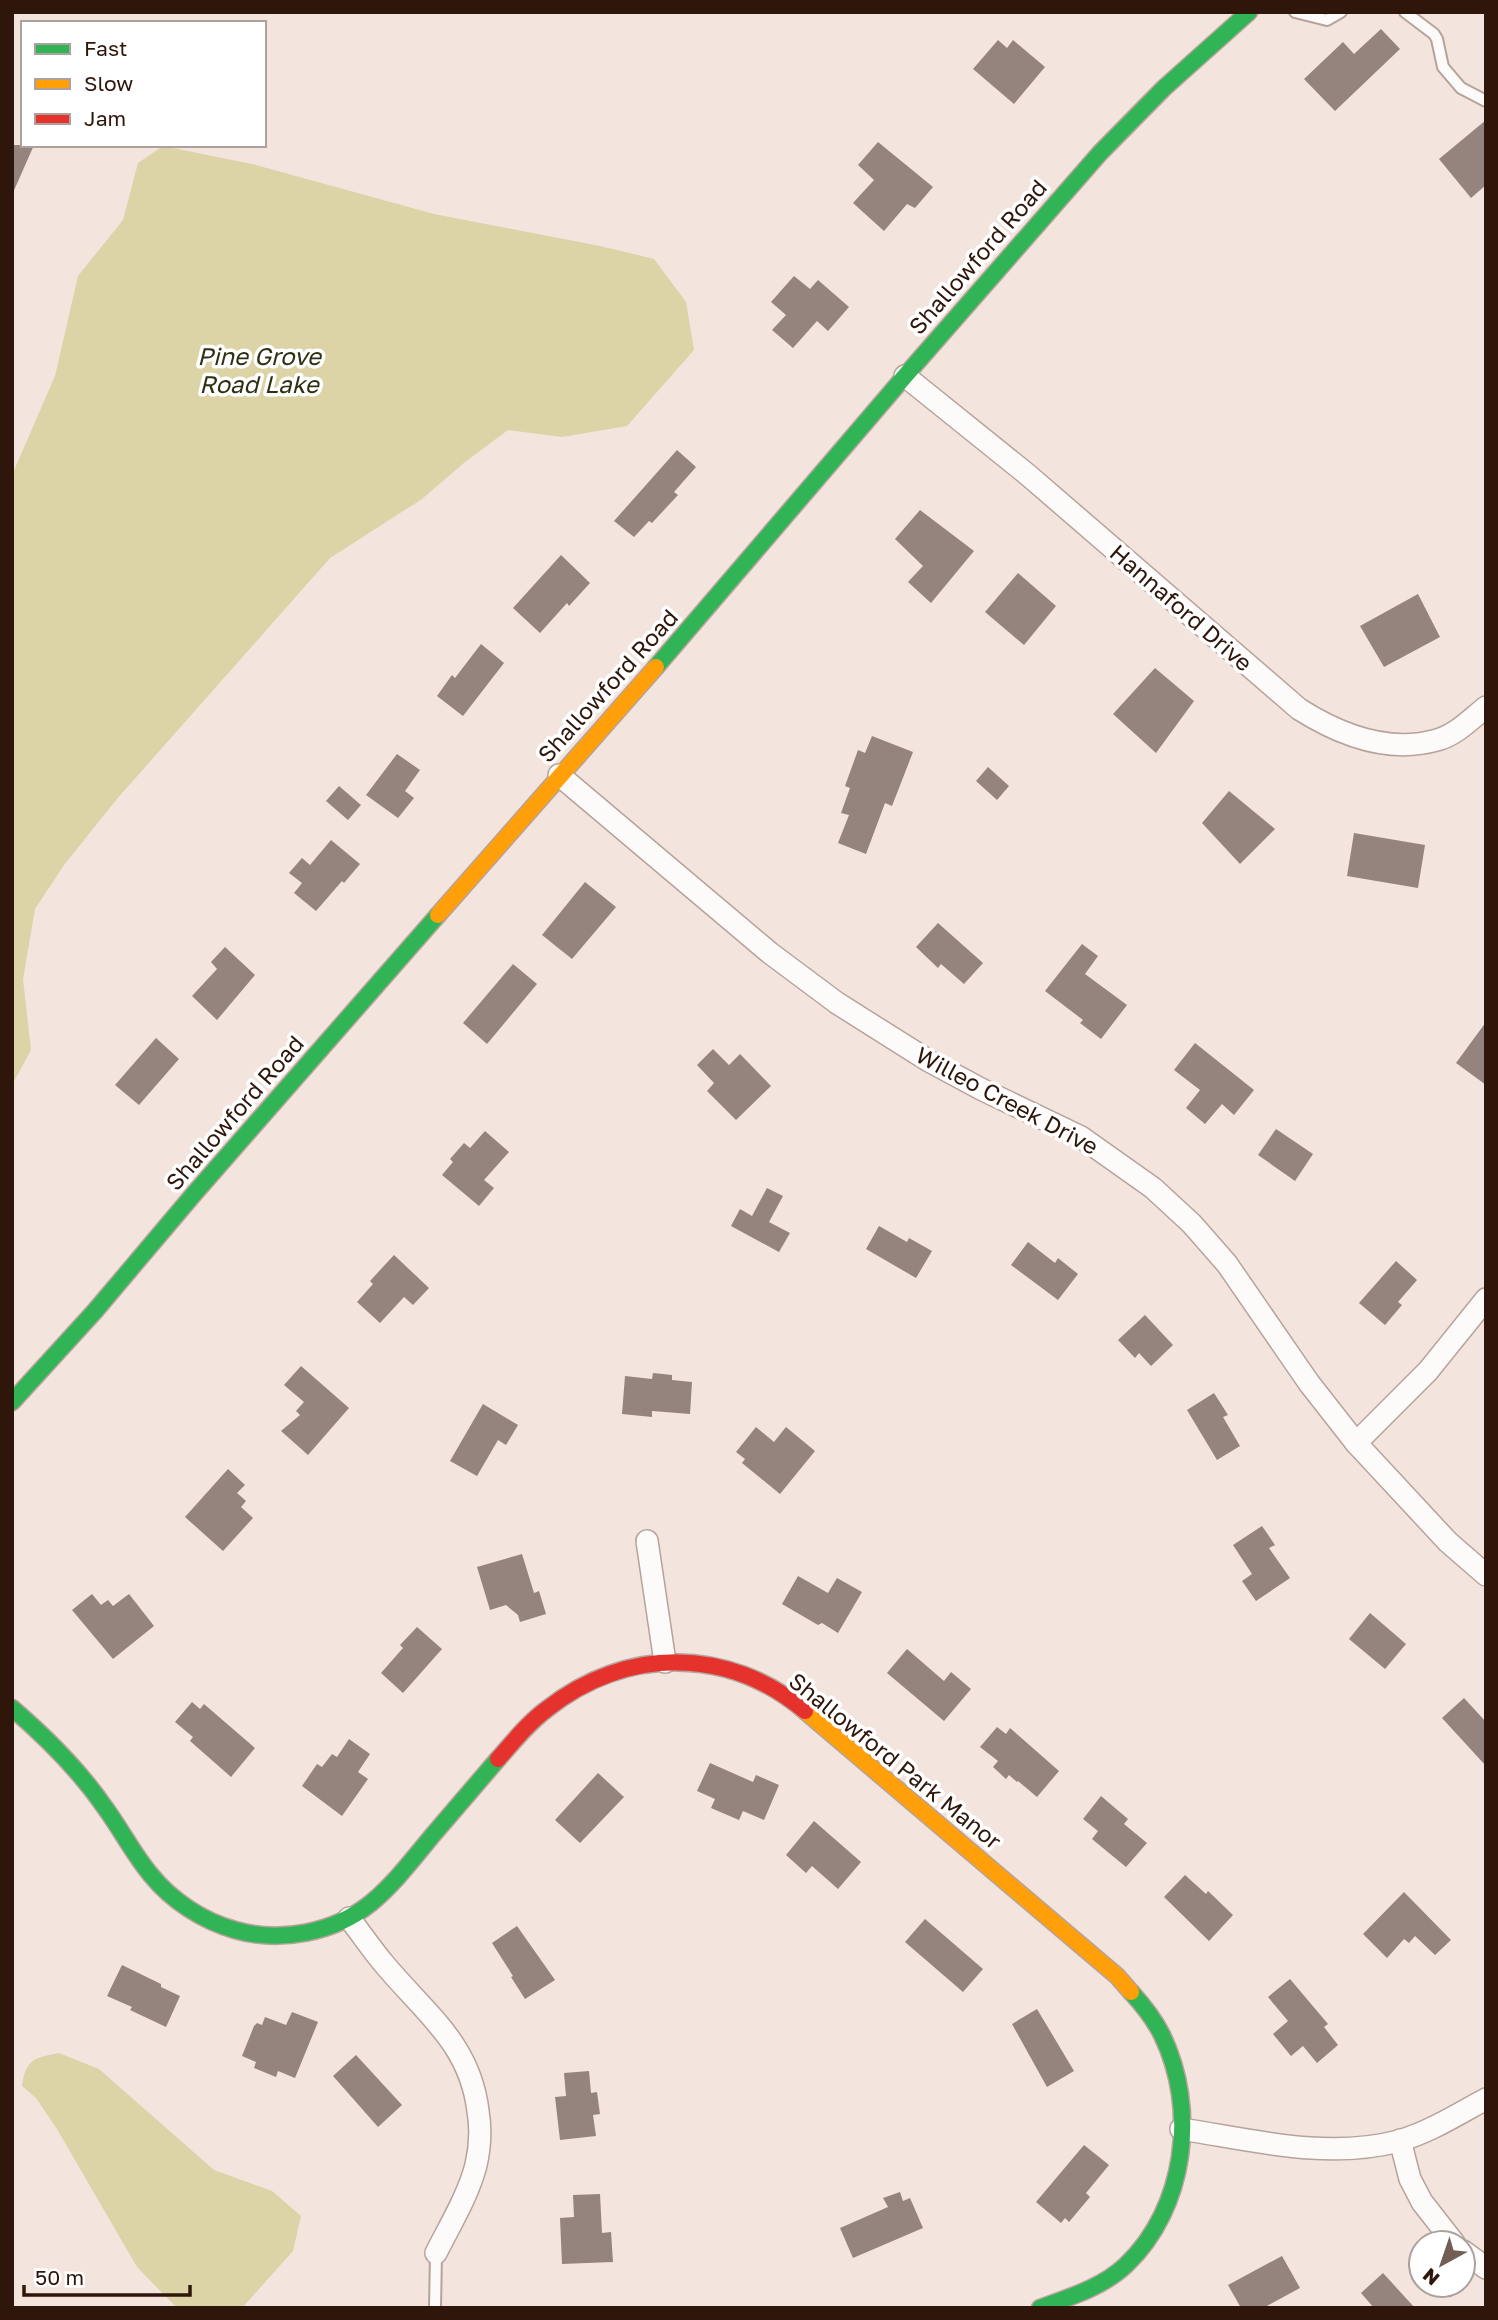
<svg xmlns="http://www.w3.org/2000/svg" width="1498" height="2320" font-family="'Golos Text',sans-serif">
	<rect width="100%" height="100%" fill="#f4e4de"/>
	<g fill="#dcd3a6">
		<polygon points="163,146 252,164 434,214 600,246 654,259 686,302 694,350 627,426 562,437 508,430 465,462 422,499 330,558 116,800 64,865 35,909 23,979 31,1050 12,1085 12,475 55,376 78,276 123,220 138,163"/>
		<path d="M 59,2053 L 99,2069 L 214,2170 L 272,2191 L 301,2216 L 293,2251 L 242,2308 L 177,2308 L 137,2267 L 57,2129 L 36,2098 L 22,2086 C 26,2059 34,2058 59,2053 Z"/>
	</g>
	<g fill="#95847d">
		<polygon points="1381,29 1400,49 1335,111 1304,79 1343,42 1354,54"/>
		<polygon points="998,40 1007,48 1013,40 1045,67 1014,104 973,69"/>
		<polygon points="1486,120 1486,185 1471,198 1439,159"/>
		<polygon points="878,142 933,187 915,208 907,204 884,231 853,203 874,180 858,165"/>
		<polygon points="12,145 34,145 12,195"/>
		<polygon points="794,276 810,289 818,280 849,307 828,331 817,321 793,348 772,330 786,315 771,302"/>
		<polygon points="677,450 696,467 674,492 678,495 652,523 649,521 634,537 614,521"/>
		<polygon points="920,510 974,551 931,603 908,582 923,566 895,539"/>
		<polygon points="561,555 590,583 569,606 567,603 540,633 513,608"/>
		<polygon points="1018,573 1056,606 1024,645 985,612"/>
		<polygon points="1418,594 1440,637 1384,667 1360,626"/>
		<polygon points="481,644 504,663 463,716 437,696 452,675 455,678"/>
		<polygon points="1155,668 1194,701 1156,753 1113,714"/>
		<polygon points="872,736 913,752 892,806 885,803 866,854 838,843 849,815 841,813 850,788 845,786 858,750 865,753"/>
		<polygon points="397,754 420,770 405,791 414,798 398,818 366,795"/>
		<polygon points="988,767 1009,786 997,800 976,781"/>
		<polygon points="339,786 361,805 348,820 326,801"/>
		<polygon points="1229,791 1275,829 1240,864 1202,823"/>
		<polygon points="1354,833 1425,845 1418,888 1347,876"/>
		<polygon points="331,840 360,864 344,883 342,881 316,911 294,893 302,883 289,873 302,858 310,865"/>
		<polygon points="585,882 616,907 572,959 542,935"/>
		<polygon points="938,923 983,963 964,984 941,964 938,968 916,947"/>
		<polygon points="1082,944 1098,956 1085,974 1127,1005 1101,1039 1080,1023 1083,1020 1045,991"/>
		<polygon points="225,947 255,975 217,1020 192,996 217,969 211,962"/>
		<polygon points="513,964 537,984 487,1044 463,1023"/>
		<polygon points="1486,1022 1486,1085 1456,1063"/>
		<polygon points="156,1038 179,1059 139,1105 115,1085"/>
		<polygon points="1195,1043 1254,1090 1234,1115 1222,1104 1205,1124 1186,1108 1200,1090 1174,1070"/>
		<polygon points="713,1049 729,1065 740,1054 771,1086 736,1120 707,1091 714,1083 697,1065"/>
		<polygon points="1276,1129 1313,1154 1295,1181 1258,1155"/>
		<polygon points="485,1131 509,1152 484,1180 494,1188 479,1206 442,1175 453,1162 450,1159 464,1143 470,1148"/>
		<polygon points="767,1188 783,1196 769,1222 790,1233 779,1252 731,1226 740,1209 752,1216"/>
		<polygon points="879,1226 907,1242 909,1238 932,1251 916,1278 866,1249"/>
		<polygon points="1028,1242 1055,1263 1058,1258 1078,1274 1058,1300 1011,1265"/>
		<polygon points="394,1255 429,1288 413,1305 404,1297 380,1323 357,1302 373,1284 370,1281"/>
		<polygon points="1396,1261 1417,1280 1398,1302 1402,1305 1385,1325 1359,1303"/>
		<polygon points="1145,1315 1173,1345 1151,1366 1139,1353 1135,1358 1118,1340"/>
		<polygon points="301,1366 349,1408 308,1455 281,1431 300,1415 296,1411 304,1402 284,1385"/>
		<polygon points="653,1373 672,1375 672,1380 692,1382 690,1414 652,1411 652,1417 622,1414 625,1376 652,1379"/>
		<polygon points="1214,1393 1228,1415 1223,1417 1240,1446 1217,1460 1187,1410"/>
		<polygon points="483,1404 518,1425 506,1445 498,1440 477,1476 450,1461"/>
		<polygon points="756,1427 774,1442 786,1427 815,1451 780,1494 742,1463 745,1459 736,1452"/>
		<polygon points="228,1469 245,1485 237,1493 246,1501 241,1507 253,1518 223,1551 185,1517"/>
		<polygon points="1262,1526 1275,1545 1269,1548 1290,1578 1256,1601 1242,1581 1252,1574 1233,1545"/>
		<polygon points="522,1554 534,1593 539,1591 546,1614 520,1622 518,1615 506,1605 490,1610 477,1567"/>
		<polygon points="798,1576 828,1593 837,1578 862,1592 838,1633 822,1623 818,1625 782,1604"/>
		<polygon points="92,1594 101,1605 108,1600 113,1606 129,1594 154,1626 113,1659 72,1610"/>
		<polygon points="1370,1613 1406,1644 1385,1669 1349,1639"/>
		<polygon points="417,1627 442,1649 403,1693 381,1673 403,1648 400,1645"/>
		<polygon points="907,1649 944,1681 951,1672 971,1689 944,1721 887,1673"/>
		<polygon points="1464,1698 1486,1722 1486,1766 1442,1718"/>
		<polygon points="192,1702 200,1709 204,1704 255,1748 231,1777 190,1741 193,1737 175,1722"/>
		<polygon points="997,1727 1006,1734 1010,1728 1059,1771 1037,1797 1018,1781 1017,1782 1009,1775 1006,1779 993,1767 998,1761 980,1747"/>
		<polygon points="349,1739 370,1754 358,1772 368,1779 342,1816 302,1786 317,1764 322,1767 332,1754 337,1757"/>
		<polygon points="710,1763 753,1782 756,1775 779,1785 764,1820 743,1811 739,1820 711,1808 715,1799 697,1791"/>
		<polygon points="598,1773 624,1797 580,1843 555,1820"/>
		<polygon points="1101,1796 1128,1819 1124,1824 1147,1843 1126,1867 1092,1839 1098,1831 1083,1819"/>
		<polygon points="814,1821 861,1862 838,1889 812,1866 806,1873 786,1855"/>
		<polygon points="1185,1875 1206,1894 1208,1891 1233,1915 1209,1941 1164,1897"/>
		<polygon points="1404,1892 1451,1940 1435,1955 1415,1936 1409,1943 1404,1939 1387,1958 1363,1934"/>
		<polygon points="925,1919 983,1969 963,1992 905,1942"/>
		<polygon points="517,1926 555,1980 525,1999 511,1977 513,1976 492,1943"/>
		<polygon points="122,1965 161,1984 161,1987 180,1996 166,2027 130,2010 132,2007 107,1996"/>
		<polygon points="1290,1979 1328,2024 1324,2027 1338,2045 1317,2063 1303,2046 1291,2056 1273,2034 1288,2021 1268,1997"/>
		<polygon points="1037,2009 1074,2071 1047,2087 1012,2024"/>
		<polygon points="292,2012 318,2022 295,2078 278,2071 276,2077 254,2068 256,2062 242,2056 254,2026 257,2023 262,2025 265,2017 286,2025"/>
		<polygon points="356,2055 402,2105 378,2127 333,2076"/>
		<polygon points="589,2071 591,2093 597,2092 600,2114 593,2115 596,2136 560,2140 555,2097 566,2096 564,2073"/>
		<polygon points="1084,2145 1109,2165 1086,2193 1090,2197 1069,2222 1065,2218 1061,2223 1036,2202"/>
		<polygon points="900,2192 903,2201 910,2198 923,2228 853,2258 840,2228 888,2207 883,2198"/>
		<polygon points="600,2194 602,2233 611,2232 613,2262 562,2264 560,2218 574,2217 573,2195"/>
		<polygon points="1282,2256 1300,2288 1263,2308 1241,2308 1228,2285"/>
		<polygon points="1383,2273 1415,2308 1374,2308 1361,2293"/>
	</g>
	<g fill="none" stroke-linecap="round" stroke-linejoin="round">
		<defs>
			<g id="lane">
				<polyline points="1295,12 1327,20 1341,12"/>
				<polyline points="1405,12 1434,34 1437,39 1443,67 1461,88 1486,101"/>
				<polyline points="435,2308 436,2253"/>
			</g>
			<g id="street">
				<path d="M 905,376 L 1028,475 L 1299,709 C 1340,735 1388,754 1437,740 C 1456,735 1471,719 1486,707"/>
				<polyline points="559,775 770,953 837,1003 929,1061 981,1089 1081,1137 1153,1188 1192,1224 1227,1264 1309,1383 1356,1443 1448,1542 1486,1575"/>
				<polyline points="1356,1443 1428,1371 1486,1299"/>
				<polyline points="647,1541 665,1662"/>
				<path d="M 349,1918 C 361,1933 372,1950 385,1965 C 426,2014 470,2044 478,2111 C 481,2129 480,2148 476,2165 C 468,2196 450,2225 436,2253"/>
				<path d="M 1181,2129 C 1254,2140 1326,2160 1399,2141 C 1430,2132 1458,2114 1486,2099"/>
				<polyline points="1400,2140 1410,2179 1422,2202 1454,2243"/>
				<polyline points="1463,2251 1486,2268"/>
			</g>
			<g id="fast">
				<polyline points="656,667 905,376 1100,153 1164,88 1249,12"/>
				<polyline points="12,1402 95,1311 193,1195 438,915"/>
				<path d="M 12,1708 C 47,1738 80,1771 106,1809 C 122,1831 134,1855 151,1875 C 172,1901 203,1921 235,1930 C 280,1943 334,1933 371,1903 C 394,1884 413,1859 432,1836 C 454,1810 476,1785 498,1759"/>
				<path d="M 1040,2308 C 1070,2297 1103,2287 1126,2265 C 1186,2208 1198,2109 1162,2035 C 1154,2019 1143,2005 1131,1992"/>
			</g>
			<g id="slow">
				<polyline points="438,915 656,667"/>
				<polyline points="805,1711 1117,1976 1131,1992"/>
			</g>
			<path id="jam" d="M 498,1759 C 514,1741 528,1723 547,1709 C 626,1647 728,1646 805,1711"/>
		</defs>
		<use href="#lane" stroke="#b6a39b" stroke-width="14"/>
		<use href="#street" stroke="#b6a39b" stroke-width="24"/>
		<use href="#fast" stroke="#b6a39b" stroke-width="19"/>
		<use href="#slow" stroke="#b6a39b" stroke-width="19"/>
		<use href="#jam" stroke="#b6a39b" stroke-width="19"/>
		<use href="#lane" stroke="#fdfbfa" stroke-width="10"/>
		<use href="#street" stroke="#fdfbfa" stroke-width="21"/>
		<use href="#fast" stroke="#30b455" stroke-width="16"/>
		<use href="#slow" stroke="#ff9f0a" stroke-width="16"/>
		<use href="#jam" stroke="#e5322d" stroke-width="16"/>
	</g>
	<g text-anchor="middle" stroke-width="7" stroke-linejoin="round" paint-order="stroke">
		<g font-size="23" fill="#2e160b" stroke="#fff">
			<text transform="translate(978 257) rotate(-49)" y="8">Shallowford Road</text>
			<text transform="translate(1181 608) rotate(41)" y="8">Hannaford Drive</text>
			<text transform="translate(608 686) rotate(-48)" y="8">Shallowford Road</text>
			<text transform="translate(1007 1101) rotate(28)" y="8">Willeo Creek Drive</text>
			<text transform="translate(235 1113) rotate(-49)" y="8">Shallowford Road</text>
			<text transform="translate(895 1761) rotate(39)" y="8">Shallowford Park Manor</text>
		</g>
		<g font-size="24" font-style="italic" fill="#312f13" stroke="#fff">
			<text x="259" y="365">Pine Grove<tspan x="259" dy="28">Road Lake</tspan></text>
		</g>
	</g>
	<rect width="1498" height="2320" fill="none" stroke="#2e160b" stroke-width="28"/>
	<rect x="21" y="21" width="245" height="126" fill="#ffffff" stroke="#aba29d" stroke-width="2"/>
	<rect x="35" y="44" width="35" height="10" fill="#30b455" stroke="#aba29d" stroke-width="2"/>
	<text x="84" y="56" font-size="21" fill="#2e160b">Fast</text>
	<rect x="35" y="79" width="35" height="10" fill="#ff9f0a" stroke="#aba29d" stroke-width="2"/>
	<text x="84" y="91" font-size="21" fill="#2e160b">Slow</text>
	<rect x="35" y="114" width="35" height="10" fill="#e5322d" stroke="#aba29d" stroke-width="2"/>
	<text x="84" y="126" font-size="21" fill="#2e160b">Jam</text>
	<g transform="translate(1442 2264) rotate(220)"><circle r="33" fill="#ffffff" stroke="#aba29d" stroke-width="2"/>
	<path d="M0-5L12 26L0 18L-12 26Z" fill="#735e55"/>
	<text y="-10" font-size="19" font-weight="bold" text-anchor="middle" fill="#2e160b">N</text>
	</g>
	<path d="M24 2285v10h166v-10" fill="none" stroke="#2e160b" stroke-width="3.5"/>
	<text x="35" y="2285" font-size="21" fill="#2e160b" stroke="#ffffff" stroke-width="5" paint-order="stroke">50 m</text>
</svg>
